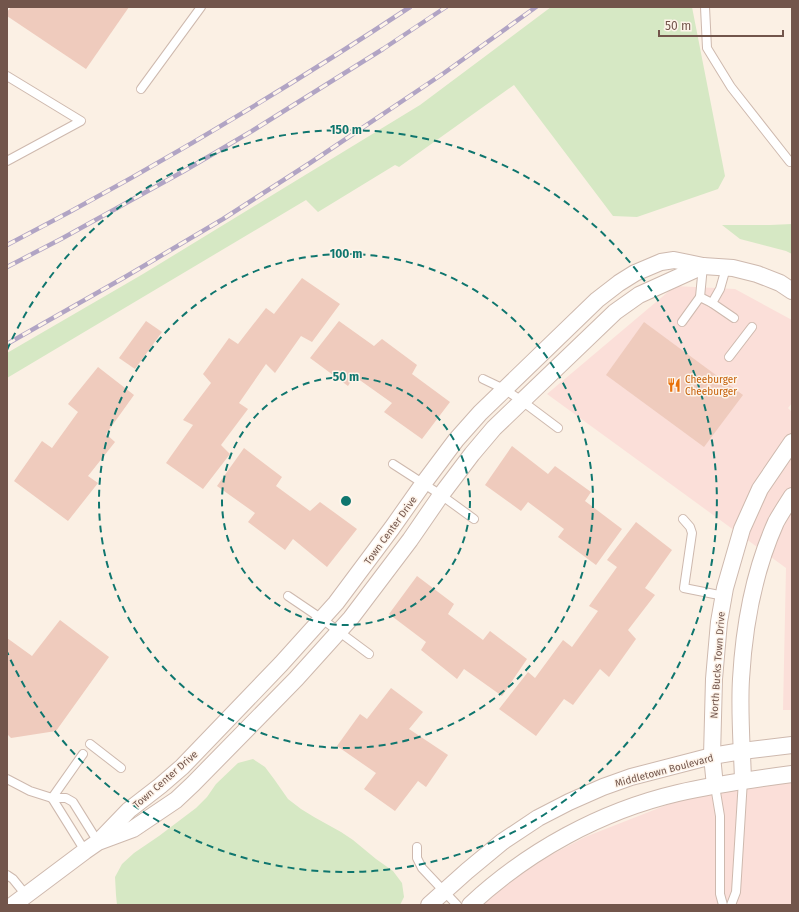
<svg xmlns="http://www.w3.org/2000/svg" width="799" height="912" font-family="'Fira Sans',sans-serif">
	<rect width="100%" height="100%" fill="#fbf0e4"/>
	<g fill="#fbdfd9">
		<polygon points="675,286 735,289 792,320 792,403 788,408 792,412 792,710 783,710 786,568 547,394"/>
		<polygon points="792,782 792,905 480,905 532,865 585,837 687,797 773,784"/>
	</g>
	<g fill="#d6e8c4">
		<polygon points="551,7 692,7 725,176 718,189 637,217 613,216 514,85 399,167 395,165 318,212 306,200 7,378 7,353 143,274 420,105"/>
		<polygon points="792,224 792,254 786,251 740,239 722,225 770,225"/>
		<polygon points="253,759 265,767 274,779 288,799 301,809 314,817 341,832 353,840 376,859 393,871 402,883 404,897 400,905 117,905 116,895 115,877 122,864 134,853 159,836 196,808 207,797 216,784 238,763"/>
	</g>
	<g fill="#efcbbd">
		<polygon points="11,7 129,7 86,69 7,16 7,12"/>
		<polygon points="302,278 340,304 312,342 301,336 275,373 266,364 239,403 248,409 221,445 230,454 203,489 166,463 193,425 183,420 211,383 203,374 229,338 238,344 266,308 274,314"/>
		<polygon points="146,321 162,332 135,369 119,358"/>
		<polygon points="339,321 374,346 382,339 417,365 412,374 450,402 422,439 384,412 392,403 354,376 348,386 310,358"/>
		<polygon points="644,322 743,395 704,447 606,375"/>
		<polygon points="98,367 134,395 106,434 115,442 88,476 98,483 68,521 14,481 42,441 52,448 78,412 68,404"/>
		<polygon points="512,446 548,474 555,466 591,492 585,501 622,529 596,565 558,537 564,529 528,502 521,511 485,485"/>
		<polygon points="244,448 282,477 276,486 310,511 320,502 357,529 327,567 293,539 285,550 248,522 255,513 217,486"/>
		<polygon points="636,522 672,550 645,588 655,595 628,630 636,639 609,677 600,669 573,705 564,699 536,736 499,709 528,672 535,678 563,640 572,647 598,611 589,606 617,567 607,560"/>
		<polygon points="417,576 454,604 448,614 483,640 490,631 527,659 502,696 464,669 457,679 421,650 426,642 389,614"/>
		<polygon points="60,620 109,657 56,731 11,738 7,734 7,638 32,656"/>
		<polygon points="391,688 423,712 409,729 448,755 426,787 418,781 395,811 364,789 376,773 337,746 360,714 367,719"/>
	</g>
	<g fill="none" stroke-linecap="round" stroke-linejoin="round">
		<defs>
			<g id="lane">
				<polyline points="705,7 707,48 731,87 790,162"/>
				<polyline points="7,76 81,121 7,161"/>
				<polyline points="141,89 201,7"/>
				<polyline points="700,297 703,266"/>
				<polyline points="712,303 720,289 726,268"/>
				<polyline points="682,322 700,297 712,303 734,318"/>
				<polyline points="729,357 752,327"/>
				<polyline points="483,379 504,389 522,401 558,428"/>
				<polyline points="393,464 441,495 474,519"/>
				<polyline points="683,519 690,527 692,533 684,588 724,596"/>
				<polyline points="288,596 322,619 369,654"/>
				<polyline points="90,744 121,768"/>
				<polyline points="7,779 30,791 52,798 66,798 73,802 98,842"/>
				<polyline points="715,786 720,816 720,894 723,905"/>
				<polyline points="52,798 85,851"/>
				<polyline points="52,798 83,754"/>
				<polyline points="417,847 417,858 422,868 457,905"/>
				<polyline points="7,875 13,879 26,895"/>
				<polyline points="731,905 736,892 743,780"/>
			</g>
			<g id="street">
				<path d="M 743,780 C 742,747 739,713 741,679 C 744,626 754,571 776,522 C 781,513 787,504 792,496"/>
				<polyline points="715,786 712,756 714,679 719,622 725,588 742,529 760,489 792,442"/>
				<polyline points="101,839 129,810 160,786 182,767 281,664 336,603 392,528 423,484 456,440 480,413 597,300 619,283 635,273 661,262 674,260 703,266 733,268 757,274 780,283 792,291"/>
				<polyline points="13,905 85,851 98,842 133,829 176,800 193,784 296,679 351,618 410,540 441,495 472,454 494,428 615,312 639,295 703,266"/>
				<polyline points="429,905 467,871 502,842 538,818 569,802 603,787 631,777 712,756 742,751 792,745"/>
				<path d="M 470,905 C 528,851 601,811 678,793 C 716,784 754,779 792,774"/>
			</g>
		</defs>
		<use href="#lane" stroke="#ceb9ae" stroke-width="10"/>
		<use href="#street" stroke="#ceb9ae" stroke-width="18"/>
		<use href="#lane" stroke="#fff" stroke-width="8"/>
		<use href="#street" stroke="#fff" stroke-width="16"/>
		<defs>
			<g id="rail">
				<path d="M 7,245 C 146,173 280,93 410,7"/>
				<polyline points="7,267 61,239 184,171 252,131 383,49 446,7"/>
				<polyline points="7,344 125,277 223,219 310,163 444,73 536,7"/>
			</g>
		</defs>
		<use href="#rail" stroke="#b1a4c4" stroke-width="4.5"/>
		<use href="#rail" stroke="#fef4ea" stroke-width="3" stroke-dasharray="9" stroke-linecap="butt"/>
	</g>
	<g fill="none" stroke="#0f766e" stroke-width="2" stroke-dasharray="7 5">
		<circle cx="346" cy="501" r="124"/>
		<circle cx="346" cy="501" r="247"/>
		<path d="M7 350A371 371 0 1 1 7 652"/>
	</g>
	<defs>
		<symbol id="restaurant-bare" viewBox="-9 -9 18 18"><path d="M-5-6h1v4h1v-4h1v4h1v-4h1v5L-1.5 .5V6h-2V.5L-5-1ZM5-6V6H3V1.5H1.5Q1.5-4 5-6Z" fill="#e8710a" stroke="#fef4ea" stroke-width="2.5" paint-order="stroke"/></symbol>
	</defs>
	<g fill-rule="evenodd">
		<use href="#restaurant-bare" x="664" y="375" width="20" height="20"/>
	</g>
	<g text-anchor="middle" stroke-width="3" stroke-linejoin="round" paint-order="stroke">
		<g font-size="10" fill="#c56008" stroke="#fef4ea" text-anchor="start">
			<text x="685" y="383">Cheeburger<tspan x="685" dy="12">Cheeburger</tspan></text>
		</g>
		<g font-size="10" fill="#72554b" stroke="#fef4ea">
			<text transform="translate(390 530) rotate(-54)" y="4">Town Center Drive</text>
			<text transform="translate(717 665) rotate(-86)" y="4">North Bucks Town Drive</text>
			<text transform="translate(664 770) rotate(-15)" y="4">Middletown Boulevard</text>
			<text transform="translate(165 779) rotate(-41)" y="4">Town Center Drive</text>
		</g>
	</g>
	<circle cx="346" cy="501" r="6" fill="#0f766e" stroke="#fef4ea" stroke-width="2"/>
	<g font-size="12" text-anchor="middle" font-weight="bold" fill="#0f766e" stroke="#fef4ea" stroke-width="3" stroke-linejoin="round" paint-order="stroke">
		<text x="346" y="134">150 m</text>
		<text x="346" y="258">100 m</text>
		<text x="346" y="381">50 m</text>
	</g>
	<rect width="799" height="912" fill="none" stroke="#72554b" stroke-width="16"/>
	<path d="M659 30v6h124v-6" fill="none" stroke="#72554b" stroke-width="2"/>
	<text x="665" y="30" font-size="12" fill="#72554b" stroke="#fef4ea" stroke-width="3" paint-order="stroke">50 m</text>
</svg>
